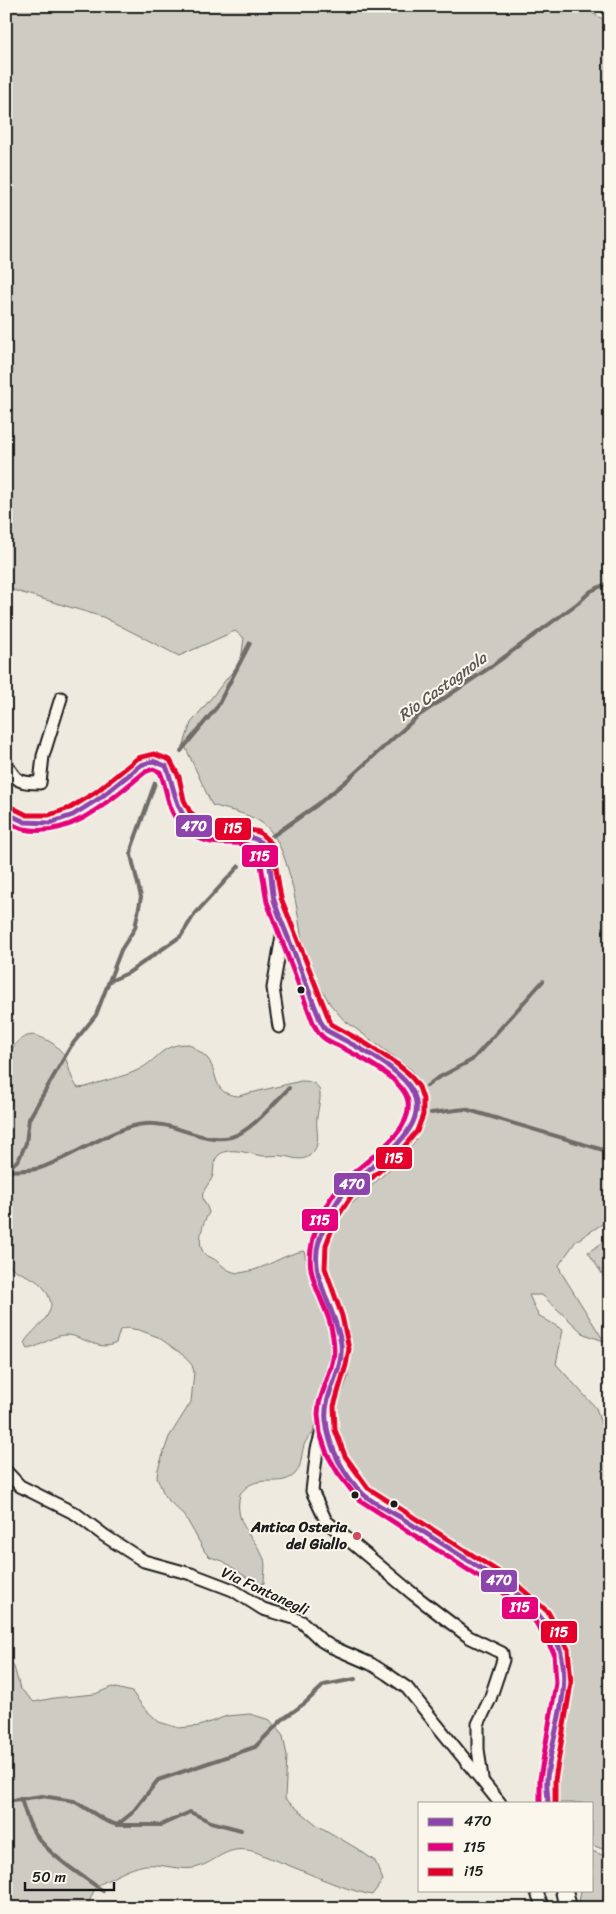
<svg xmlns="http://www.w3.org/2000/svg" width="616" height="1914" font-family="Sriracha,sans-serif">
	<rect width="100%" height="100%" fill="#eeeadf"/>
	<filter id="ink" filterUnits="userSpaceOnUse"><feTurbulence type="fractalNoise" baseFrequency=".02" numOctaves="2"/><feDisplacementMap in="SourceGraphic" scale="10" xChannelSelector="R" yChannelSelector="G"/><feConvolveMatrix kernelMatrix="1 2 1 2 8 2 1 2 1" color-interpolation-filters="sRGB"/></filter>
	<g filter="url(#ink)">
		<g fill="#ceccc2" stroke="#75746f">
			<path d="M 6,6 L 595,6 L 592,13 L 610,23 L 610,1219 L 576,1241 L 559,1265 L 561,1272 L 604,1341 L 584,1334 L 542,1295 L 529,1295 L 538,1315 L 563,1330 L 556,1364 L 596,1408 L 601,1424 L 610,1441 L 610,1852 L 592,1845 L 592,1803 L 557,1803 L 556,1800 L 555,1764 L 568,1699 L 573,1660 L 560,1628 L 533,1593 L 360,1478 L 342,1451 L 335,1431 L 336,1409 L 348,1377 L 349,1332 L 329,1278 L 327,1241 L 344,1211 L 403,1157 L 417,1138 L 426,1115 L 423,1089 L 412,1070 L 344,1020 L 330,1004 L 305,959 C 299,925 292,853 268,828 C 255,814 230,811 212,805 L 184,744 L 191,723 L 241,661 L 244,638 L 235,631 L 179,656 L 103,617 L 6,588 Z"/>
			<path d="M 33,1035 C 47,1038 62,1047 67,1062 C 70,1071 71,1079 78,1088 L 86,1087 C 103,1080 122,1078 138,1070 C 160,1059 160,1044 189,1044 C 195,1049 203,1053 208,1059 C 219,1075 212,1094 238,1096 L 301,1081 C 328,1081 319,1100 317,1117 C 315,1131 323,1145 309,1156 C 301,1162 292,1157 283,1156 C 277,1155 271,1156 264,1156 C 250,1155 228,1144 217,1157 C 213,1162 214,1169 213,1175 C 211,1183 200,1191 203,1199 C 205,1204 208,1207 209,1213 C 203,1221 196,1244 204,1253 C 208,1257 214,1258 218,1262 C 226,1269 233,1275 245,1272 C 266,1269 283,1254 304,1251 C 310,1281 331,1308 332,1339 C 333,1359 329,1382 323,1401 C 319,1411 314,1422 313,1434 C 297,1444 306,1464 294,1475 C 277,1489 257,1471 240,1494 C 233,1525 254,1535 264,1559 C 266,1566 264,1576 264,1583 L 258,1585 L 223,1561 L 210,1557 L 205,1552 L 185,1516 L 165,1497 L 157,1477 L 158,1469 L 169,1437 L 191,1402 L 194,1372 L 192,1365 L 182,1354 L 158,1337 L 139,1330 L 126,1328 L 120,1330 L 116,1343 C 99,1352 85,1337 68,1335 C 53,1334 43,1346 28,1349 L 24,1343 C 31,1331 44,1324 49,1312 C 52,1307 51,1302 49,1297 C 40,1275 22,1278 6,1263 L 6,1057 C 14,1046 19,1036 33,1035 Z"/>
			<polygon points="610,1238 610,1286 588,1252"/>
			<path d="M 6,1651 L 14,1667 L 20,1688 L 34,1702 L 54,1698 L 95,1694 L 112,1687 L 132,1692 L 144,1708 L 159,1722 L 179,1728 L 199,1726 L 227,1716 L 250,1714 L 270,1720 L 283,1736 L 287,1756 L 285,1799 L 317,1825 L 356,1848 L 375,1861 L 383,1880 L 372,1895 C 337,1888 306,1871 272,1859 C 264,1856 256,1851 247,1850 C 225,1847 217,1861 198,1867 C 181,1872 163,1863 145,1865 C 128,1868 111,1879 96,1886 L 88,1904 L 89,1908 L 6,1908 Z"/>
			<polygon points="592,1851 610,1858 610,1908 578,1908 581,1890 592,1890"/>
		</g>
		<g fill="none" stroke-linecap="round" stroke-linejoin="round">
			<g stroke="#6f6d69" stroke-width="4">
				<polyline points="181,751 217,707 250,643"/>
				<polyline points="271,837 317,805 345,782 418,716 492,666 578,603 591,591 610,582"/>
				<polyline points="110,981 128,973 181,936 194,915 239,866"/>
				<polyline points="427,1086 436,1079 472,1060 543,981"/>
				<polyline points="431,1113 465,1109 610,1152"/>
				<polyline points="6,1171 19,1159 26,1143 29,1119 71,1046 96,1015 121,950 135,928 141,897 131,855 132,847 155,783"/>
				<path d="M 6,1171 C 17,1170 30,1171 40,1168 C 72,1158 114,1126 145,1124 C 174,1121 202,1144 231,1137 C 251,1132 274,1103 289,1088"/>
				<path d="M 21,1799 C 25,1811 28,1824 35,1834 C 52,1858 80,1874 103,1891"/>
				<polyline points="6,1801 42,1796 74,1801 106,1821 117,1825 161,1825 190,1812 211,1822 241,1830"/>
				<polyline points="117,1825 132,1813 158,1780 255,1747 283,1719 305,1703 324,1685 355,1679"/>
			</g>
			<defs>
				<g id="street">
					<path d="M 6,763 C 16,782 20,783 40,783 L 43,756 L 61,698"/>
					<polyline points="279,1027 273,988 284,924"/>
					<polyline points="325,1421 317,1449 312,1491 326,1521 413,1594 469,1637 502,1653 503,1660 490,1699 478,1724 478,1749 482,1778"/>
					<polyline points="6,1471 20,1486 76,1514 105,1536 144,1561 191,1574 233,1590 263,1609 294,1618 302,1622 322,1641 332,1647 371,1664 387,1674 407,1688 500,1803"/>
					<polyline points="536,1890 543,1908"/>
				</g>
				<g id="secondary">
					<path d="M 6,813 L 25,822 L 50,823 L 73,815 L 100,798 L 141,765 L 153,761 L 166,766 L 172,780 L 177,802 L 184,817 L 200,831 L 212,835 L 244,836 L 257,839 L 266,848 L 274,900 L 321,1022 L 326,1030 C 350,1044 413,1073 416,1100 C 421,1140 370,1163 347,1189 C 338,1199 329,1215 324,1228 C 303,1271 331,1293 339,1332 C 340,1339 342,1348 341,1355 C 337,1375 323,1401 326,1421 C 329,1450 345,1472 363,1494 L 509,1587 L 541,1616 L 561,1651 L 564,1683 L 547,1780 L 548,1803"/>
					<polyline points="564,1890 568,1908"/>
				</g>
			</defs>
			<use href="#street" stroke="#1c1c1c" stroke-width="15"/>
			<use href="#secondary" stroke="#1c1c1c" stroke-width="20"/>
			<use href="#street" stroke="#fbf7ec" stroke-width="11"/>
			<use href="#secondary" stroke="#fbf7ec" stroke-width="16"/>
			<defs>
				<path id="bus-1" d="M 6,813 L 25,822 L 50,823 L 73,815 L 100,798 L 141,765 L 153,761 L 166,766 C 173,782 174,802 184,816 C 207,849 252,824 266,848 C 271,856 271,888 274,900 C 278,914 284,927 289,940 C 300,967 310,995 321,1022 L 326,1030 C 352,1045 383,1058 404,1080 C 446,1123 371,1163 346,1190 C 334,1204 325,1223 319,1241 C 308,1277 337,1310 341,1344 C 344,1371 323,1394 326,1420 C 328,1446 344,1476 363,1494 C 373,1503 388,1510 400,1517 C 422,1531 444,1545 466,1559 C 497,1579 531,1598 550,1631 C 554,1638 560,1646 561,1653 C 571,1694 551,1737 547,1778 C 546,1786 548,1795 548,1803"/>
				<path id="bus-2" d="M 6,821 C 12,824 18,828 24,829 C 71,839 111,799 145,772 L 153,769 L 160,772 C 167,788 167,809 179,822 C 187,832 199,840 211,842 C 228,845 246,839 259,852 L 267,902 L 314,1025 C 316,1028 318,1032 320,1034 C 324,1040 333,1043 339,1046 C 358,1056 405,1079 408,1102 C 413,1135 361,1162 342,1184 C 332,1194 325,1207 320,1219 C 292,1282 333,1295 334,1350 C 334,1366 323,1388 319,1404 L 318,1414 L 320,1433 L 327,1454 L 338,1473 L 358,1499 L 504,1593 L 535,1621 L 554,1653 L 556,1683 L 540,1779 L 540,1803"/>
				<polyline id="bus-3" points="9,806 27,815 49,815 70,808 96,792 138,758 154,754 170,760 179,777 184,800 190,812 204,824 213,828 245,829 259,832 272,844 281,898 331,1024 368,1045 397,1064 409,1074 419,1087 423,1099 423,1115 417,1131 397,1155 350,1198 335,1221 326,1245 325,1268 342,1316 349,1349 346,1365 334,1406 335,1430 345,1456 368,1488 513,1581 548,1612 568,1649 571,1683 555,1780 555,1803"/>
			</defs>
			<use href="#bus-1" stroke="#fbf7ec" stroke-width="9"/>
			<use href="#bus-2" stroke="#fbf7ec" stroke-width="9"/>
			<use href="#bus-3" stroke="#fbf7ec" stroke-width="9"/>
			<use href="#bus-1" stroke="#8e44ad" stroke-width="5"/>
			<use href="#bus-2" stroke="#e5007d" stroke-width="5"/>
			<use href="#bus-3" stroke="#e4002b" stroke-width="5"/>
		</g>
	</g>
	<g fill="#1c1c1c" stroke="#fbf7ec" stroke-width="2">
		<circle cx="301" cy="990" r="4.5"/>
		<circle cx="355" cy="1495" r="4.5"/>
		<circle cx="394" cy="1504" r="4.5"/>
	</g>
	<circle fill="#d1495b" stroke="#fbf7ec" stroke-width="2" cx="357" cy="1536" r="5"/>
	<g text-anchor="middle" stroke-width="4" stroke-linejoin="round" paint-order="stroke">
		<g font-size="15" font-weight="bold" fill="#1c1c1c" stroke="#fbf7ec" text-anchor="end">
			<text x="347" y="1532">Antica Osteria<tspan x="347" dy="17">del Giallo</tspan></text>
		</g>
		<g font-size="15" fill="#1c1c1c" stroke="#fbf7ec">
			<text transform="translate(265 1591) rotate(25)" y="5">Via Fontanegli</text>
		</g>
		<g font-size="16" font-style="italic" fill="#5a5956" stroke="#fbf7ec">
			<text transform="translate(442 686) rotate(-36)" y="6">Rio Castagnola</text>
		</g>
	</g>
	<g stroke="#fbf7ec" stroke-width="2">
		<rect x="175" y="814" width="38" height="24" rx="5" fill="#8e44ad"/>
		<rect x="214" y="817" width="38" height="24" rx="5" fill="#e4002b"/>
		<rect x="241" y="844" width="38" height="24" rx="5" fill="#e5007d"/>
		<rect x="375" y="1146" width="38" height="24" rx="5" fill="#e4002b"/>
		<rect x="333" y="1172" width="38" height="24" rx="5" fill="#8e44ad"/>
		<rect x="301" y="1208" width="38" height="24" rx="5" fill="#e5007d"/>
		<rect x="480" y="1569" width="38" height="24" rx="5" fill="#8e44ad"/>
		<rect x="501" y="1596" width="38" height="24" rx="5" fill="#e5007d"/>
		<rect x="540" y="1620" width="38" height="24" rx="5" fill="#e4002b"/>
	</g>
	<g font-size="14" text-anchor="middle" font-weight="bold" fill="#fff">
		<text x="194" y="831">470</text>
		<text x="233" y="833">i15</text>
		<text x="260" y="861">I15</text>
		<text x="394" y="1163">i15</text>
		<text x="352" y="1189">470</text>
		<text x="320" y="1225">I15</text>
		<text x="499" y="1585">470</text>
		<text x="520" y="1612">I15</text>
		<text x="559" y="1637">i15</text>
	</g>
	<rect width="616" height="1914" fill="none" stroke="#fbf7ec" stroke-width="25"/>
	<rect x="12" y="12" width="591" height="1889" fill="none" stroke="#1c1c1c" stroke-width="2" filter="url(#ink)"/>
	<rect x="418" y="1802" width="175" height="90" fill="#fbf7ec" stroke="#a29f99"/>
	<rect x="428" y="1818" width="25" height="8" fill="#8e44ad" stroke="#a29f99"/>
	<text x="464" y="1826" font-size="15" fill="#1c1c1c">470</text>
	<rect x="428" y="1843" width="25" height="8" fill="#e5007d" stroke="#a29f99"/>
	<text x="464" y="1852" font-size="15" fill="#1c1c1c">I15</text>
	<rect x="428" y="1868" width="25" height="8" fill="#e4002b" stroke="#a29f99"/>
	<text x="464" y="1876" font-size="15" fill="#1c1c1c">i15</text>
	<path d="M25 1882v8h89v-8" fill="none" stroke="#1c1c1c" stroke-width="2.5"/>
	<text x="32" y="1882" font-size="15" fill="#1c1c1c" stroke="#fbf7ec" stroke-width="4" paint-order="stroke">50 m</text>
</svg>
